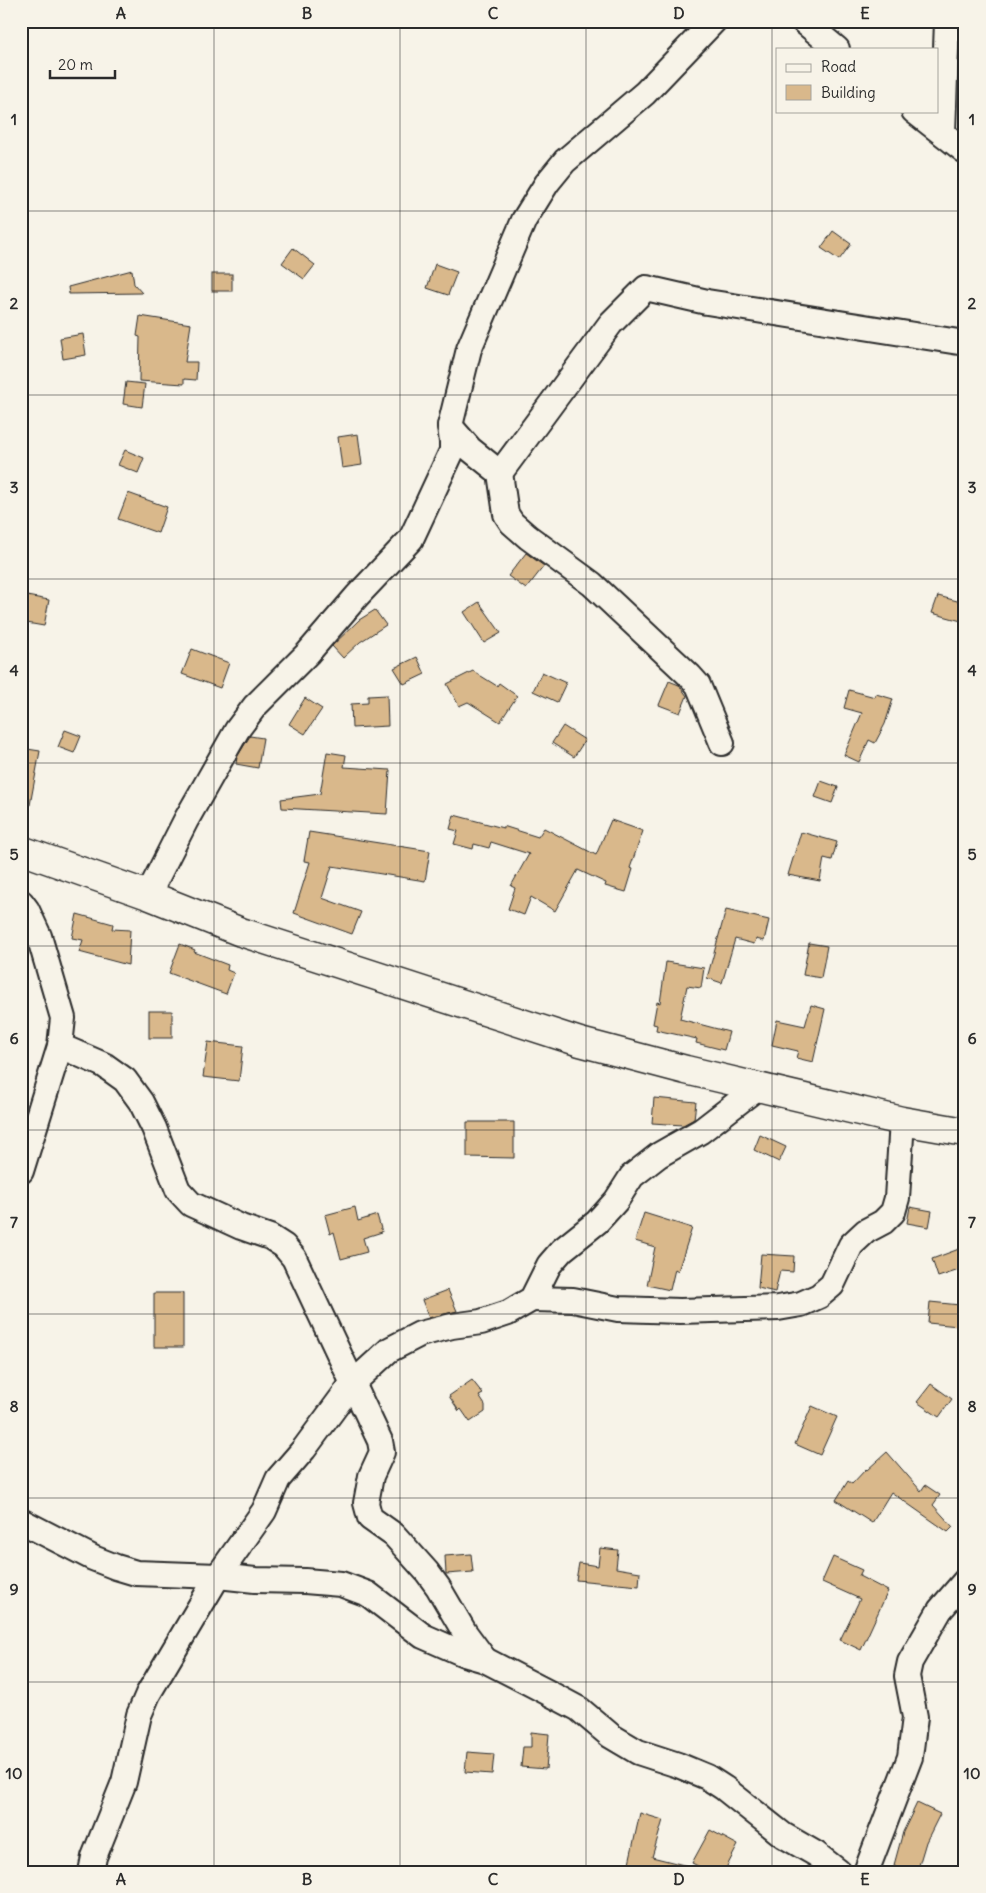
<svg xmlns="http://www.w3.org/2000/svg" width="986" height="1893" font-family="Delius,sans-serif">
	<rect width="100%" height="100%" fill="#f7f3e8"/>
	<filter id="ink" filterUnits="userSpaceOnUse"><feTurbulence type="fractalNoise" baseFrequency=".02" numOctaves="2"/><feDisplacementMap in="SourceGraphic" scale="10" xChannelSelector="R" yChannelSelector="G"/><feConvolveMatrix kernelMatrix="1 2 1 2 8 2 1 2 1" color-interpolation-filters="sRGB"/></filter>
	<g filter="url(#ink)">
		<g fill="#d9b88b" stroke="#2b2b2b">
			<polygon points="833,231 851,244 839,260 821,248"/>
			<polygon points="293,248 315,265 304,279 282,263"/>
			<polygon points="435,264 457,272 448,295 427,288"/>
			<polygon points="132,270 134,284 142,293 69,294 68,287"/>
			<rect x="212" y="274" width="20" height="17"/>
			<polygon points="140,316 191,324 185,362 197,362 196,380 184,379 184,384 139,381 140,337 137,336"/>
			<polygon points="83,334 86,355 63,359 60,338"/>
			<polygon points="126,382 145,384 142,407 123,404"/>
			<polygon points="358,434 362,465 342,468 338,437"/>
			<polygon points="125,450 144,458 138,473 118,465"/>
			<polygon points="128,493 167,507 158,533 118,519"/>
			<polygon points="526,553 544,566 526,589 508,576"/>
			<polygon points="21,595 49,600 44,626 21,622"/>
			<polygon points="938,596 965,603 965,622 932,613"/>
			<polygon points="479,602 501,633 484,643 464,612"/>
			<polygon points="375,610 386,625 360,642 343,658 332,646 359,620"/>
			<polygon points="192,649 229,663 220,688 182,674"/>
			<polygon points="417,657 425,674 404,684 394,668"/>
			<polygon points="473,671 497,686 499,683 517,696 500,722 468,702 459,706 447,684"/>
			<polygon points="542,672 566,683 557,702 533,691"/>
			<polygon points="669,681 679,685 687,696 680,713 659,705"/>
			<polygon points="849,690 875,697 876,694 893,699 885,724 875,743 869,740 859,762 844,755 862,713 844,708"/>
			<polygon points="387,695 388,726 352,728 351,704 368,703 368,696"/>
			<polygon points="305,698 322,709 305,734 289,724"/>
			<polygon points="563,726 585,740 574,757 552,743"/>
			<polygon points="65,730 81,736 74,753 58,747"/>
			<polygon points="250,736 263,738 258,768 236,764 237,757"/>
			<polygon points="21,748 40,751 30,805 21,804"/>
			<polygon points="327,752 346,755 344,767 390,770 387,814 282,808 281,799 320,794"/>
			<polygon points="821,781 838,787 832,803 815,797"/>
			<polygon points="454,815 503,828 503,826 538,837 544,828 596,855 611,820 643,831 630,868 633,869 626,892 605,886 606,883 578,870 555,911 531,897 524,915 508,909 515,888 511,886 529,854 491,842 489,848 474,844 473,849 454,844 458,831 450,829"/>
			<polygon points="309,832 430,851 425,881 332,866 322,898 361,912 352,934 294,913 310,862 304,861"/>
			<polygon points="801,832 837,842 832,860 824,858 820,881 788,875"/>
			<polygon points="726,910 769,920 764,941 756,939 754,944 735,939 722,983 707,978"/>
			<polygon points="77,914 113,924 112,929 130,930 128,965 79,952 83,940 72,938"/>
			<polygon points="809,943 827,946 821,978 803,975"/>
			<polygon points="180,944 195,950 194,952 228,965 227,970 234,973 226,994 169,973"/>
			<polygon points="666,962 704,968 701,988 687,986 680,1019 729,1032 724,1050 696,1043 697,1039 656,1030 657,1025 653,1024 657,1002 660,1003"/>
			<polygon points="811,1005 825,1009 813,1062 796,1058 798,1051 772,1045 777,1020 805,1026"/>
			<rect x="149" y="1011" width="23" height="27"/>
			<polygon points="208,1042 243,1046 239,1081 203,1077"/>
			<polygon points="654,1098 696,1102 694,1119 683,1125 652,1123"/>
			<polygon points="467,1122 514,1122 514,1158 467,1157"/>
			<polygon points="760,1135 786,1147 779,1162 754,1150"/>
			<polygon points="355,1207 358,1221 377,1215 382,1232 363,1238 367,1252 341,1259 334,1232 330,1234 325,1215"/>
			<polygon points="910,1207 932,1211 929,1227 907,1223"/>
			<polygon points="644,1213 692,1228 678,1271 675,1269 670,1290 647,1285 655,1247 635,1241"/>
			<polygon points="959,1249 965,1268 938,1277 932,1259"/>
			<polygon points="761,1254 794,1256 793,1272 780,1271 775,1292 758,1288"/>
			<polygon points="448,1290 457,1311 429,1318 422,1300"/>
			<rect x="154" y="1293" width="29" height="54"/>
			<polygon points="930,1302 960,1305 958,1326 928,1323"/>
			<polygon points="472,1380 483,1394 479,1396 485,1405 485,1412 470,1422 461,1409 459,1411 449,1396"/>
			<polygon points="931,1384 952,1399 939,1417 917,1402"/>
			<polygon points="812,1406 837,1417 820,1455 795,1444"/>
			<polygon points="887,1452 921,1491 925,1485 940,1495 933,1505 953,1527 948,1532 891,1492 872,1523 836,1500 848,1481 852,1484 866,1469 867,1470"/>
			<polygon points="600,1548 618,1550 616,1568 640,1572 639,1586 576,1580 579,1563 598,1566"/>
			<polygon points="471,1554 473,1572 446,1574 445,1556"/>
			<polygon points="833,1557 862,1570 859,1576 888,1591 861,1650 840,1640 860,1599 822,1582"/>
			<polygon points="531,1732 549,1734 546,1769 521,1767 523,1747 531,1747"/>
			<polygon points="467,1752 494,1754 492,1774 465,1772"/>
			<polygon points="917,1803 940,1814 926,1842 917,1872 894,1865 903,1832"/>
			<polygon points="640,1813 663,1820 652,1857 688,1866 687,1872 627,1872"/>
			<polygon points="710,1830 738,1845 724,1872 710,1872 692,1863"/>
		</g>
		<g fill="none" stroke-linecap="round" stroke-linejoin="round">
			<defs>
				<g id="minor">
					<polyline points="803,21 837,49"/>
					<polyline points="914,111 965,151"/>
					<polyline points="943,133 947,21"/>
					<polyline points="450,426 470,449 500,473 506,514 512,523 528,537 592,584 690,676 698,685 722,743"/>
					<polyline points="500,473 611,323 646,288 707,302 965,343"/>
					<polyline points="148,895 186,820 237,730 255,706 308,653 357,596 411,539 452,451 452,442 450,426 469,349 524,220 547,183 565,161 645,93 714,21"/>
					<polyline points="21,902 27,910 39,936 63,1018 60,1046 21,1171"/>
					<polyline points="60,1046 104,1065 125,1080 141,1102 154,1128 178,1190 191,1204 241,1227 270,1237 284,1246 294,1258 380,1441 382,1452 371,1476 366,1503 370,1518 394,1535 427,1572 438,1587 465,1633 485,1660"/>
					<polyline points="532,1299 573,1300 618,1309 680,1311 778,1308 801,1304 819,1296 832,1285 851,1245 866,1231 883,1222 893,1212 897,1198 902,1121"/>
					<polyline points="21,1521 93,1558 116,1567 136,1573 218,1576 255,1580 305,1581 341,1584 368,1594 423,1636 464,1654 485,1660 547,1692 579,1709 611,1736 638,1752 678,1765 707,1777 724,1788 783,1835 816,1854 839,1872"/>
					<polyline points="91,1872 94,1857 124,1782 139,1715 148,1694 218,1576 264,1511 278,1479 304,1449 352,1384 389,1350 420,1334 452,1326 481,1322 508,1313 532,1299 549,1265 562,1250 597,1222 616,1201 632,1176 659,1155 701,1131 758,1087"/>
					<polyline points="866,1872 910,1757 915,1717 907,1676 910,1662 940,1610 965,1581"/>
				</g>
				<polyline id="tertiary" points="21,850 148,895 241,932 580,1042 686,1070 902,1121 965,1132"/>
			</defs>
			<use href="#minor" stroke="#2b2b2b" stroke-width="28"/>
			<use href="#tertiary" stroke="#2b2b2b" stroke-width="31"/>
			<use href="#minor" stroke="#f7f3e8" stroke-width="24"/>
			<use href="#tertiary" stroke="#f7f3e8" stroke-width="28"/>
		</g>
	</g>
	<path fill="none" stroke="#2b2b2b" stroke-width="1" stroke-opacity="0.55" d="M 214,21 L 214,1872M 400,21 L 400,1872M 586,21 L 586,1872M 772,21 L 772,1872M 21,211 L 965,211M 21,395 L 965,395M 21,579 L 965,579M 21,763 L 965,763M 21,946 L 965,946M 21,1130 L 965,1130M 21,1314 L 965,1314M 21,1498 L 965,1498M 21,1682 L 965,1682"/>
	<rect width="986" height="1893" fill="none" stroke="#f7f3e8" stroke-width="55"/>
	<rect x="776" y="48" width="162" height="65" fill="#f7f3e8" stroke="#a5a39c"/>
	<rect x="786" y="64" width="25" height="8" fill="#f7f3e8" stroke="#a5a39c"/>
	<text x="821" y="72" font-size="15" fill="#2b2b2b">Road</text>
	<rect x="786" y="85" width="25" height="15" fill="#d9b88b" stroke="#a5a39c"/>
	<text x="821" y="98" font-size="15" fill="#2b2b2b">Building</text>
	<path d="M50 70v8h65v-8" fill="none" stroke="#2b2b2b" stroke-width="2.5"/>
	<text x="58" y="70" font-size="15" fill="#2b2b2b" stroke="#f7f3e8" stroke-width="4" paint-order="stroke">20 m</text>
	<rect x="28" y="28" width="930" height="1838" fill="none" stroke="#2b2b2b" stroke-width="2"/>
	<g font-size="16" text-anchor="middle" font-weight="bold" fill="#2b2b2b">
		<text x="121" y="19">A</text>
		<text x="307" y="19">B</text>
		<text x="493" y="19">C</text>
		<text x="679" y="19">D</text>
		<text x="865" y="19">E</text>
		<text x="14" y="125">1</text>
		<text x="972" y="125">1</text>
		<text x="14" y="309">2</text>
		<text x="972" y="309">2</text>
		<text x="14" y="493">3</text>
		<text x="972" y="493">3</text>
		<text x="14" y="676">4</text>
		<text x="972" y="676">4</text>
		<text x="14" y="860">5</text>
		<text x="972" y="860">5</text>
		<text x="14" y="1044">6</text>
		<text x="972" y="1044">6</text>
		<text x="14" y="1228">7</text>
		<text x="972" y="1228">7</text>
		<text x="14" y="1412">8</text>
		<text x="972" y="1412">8</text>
		<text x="14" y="1595">9</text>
		<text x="972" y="1595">9</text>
		<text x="14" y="1779">10</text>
		<text x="972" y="1779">10</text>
		<text x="121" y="1885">A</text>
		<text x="307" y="1885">B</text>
		<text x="493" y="1885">C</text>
		<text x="679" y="1885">D</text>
		<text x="865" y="1885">E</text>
	</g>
</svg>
